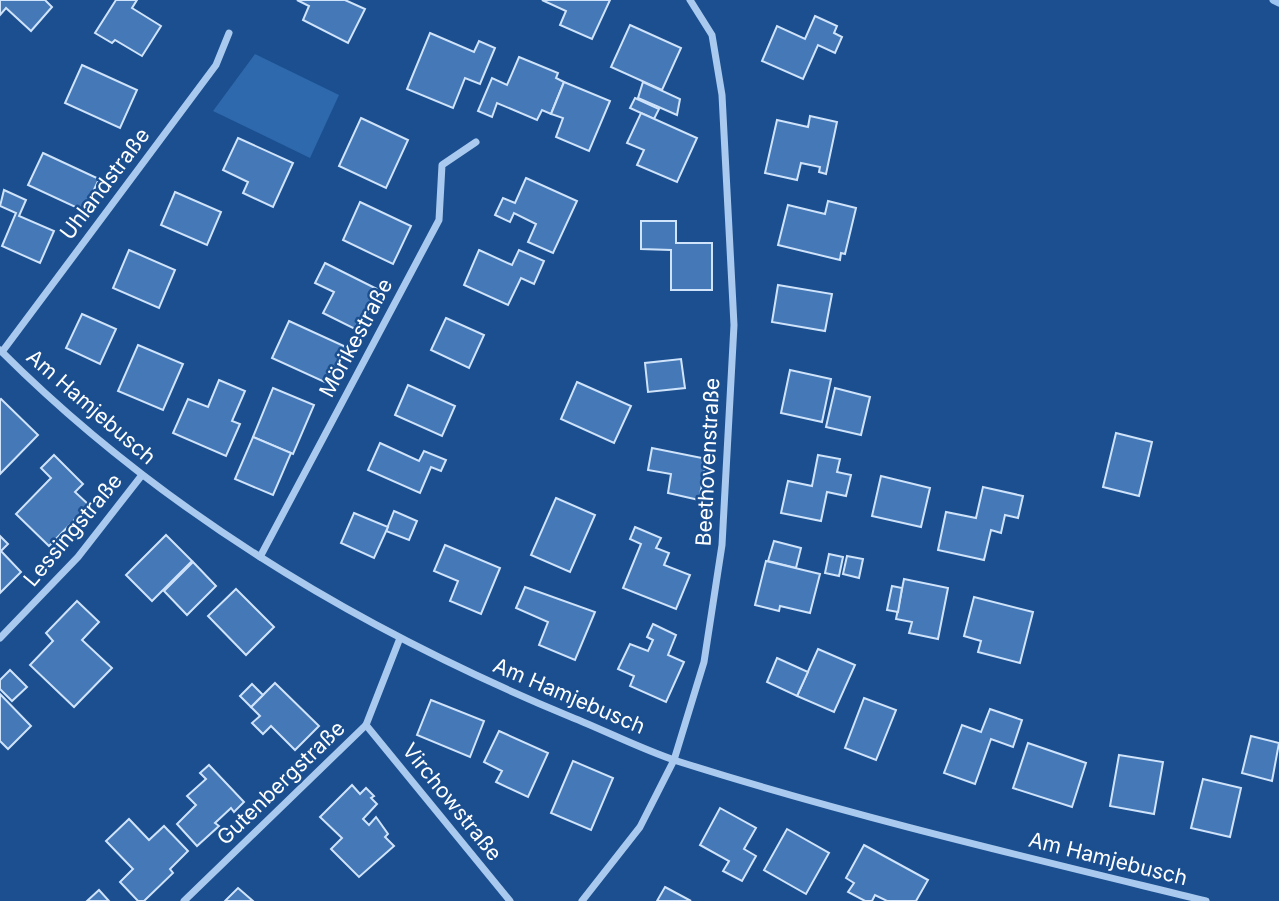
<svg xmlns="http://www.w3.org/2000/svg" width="1279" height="901" font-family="Inter,sans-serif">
	<rect width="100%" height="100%" fill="#1b4f8f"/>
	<polygon fill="#2e69ad" points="255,54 339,95 310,158 213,111"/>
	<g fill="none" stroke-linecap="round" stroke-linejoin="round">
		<polyline stroke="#9cc4f0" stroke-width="7" points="1273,0 1279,3"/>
	</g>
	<g fill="#4478b7" stroke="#cfe3fa" stroke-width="2">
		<polygon points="0,0 45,0 52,7 31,31 6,8 0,15"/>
		<polygon points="116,0 137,0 132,8 161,26 142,56 115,40 112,43 95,33"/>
		<polygon points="297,0 345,0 365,9 348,43 303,20 309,6"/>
		<polygon points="542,0 610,0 592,39 560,25 566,11"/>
		<polygon points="815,16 837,26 834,33 842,37 835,53 818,45 803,79 762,61 777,26 805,39"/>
		<polygon points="630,25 681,48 662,90 611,67"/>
		<polygon points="430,33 474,52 479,41 495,48 480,84 465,78 453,108 407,89"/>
		<polygon points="519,57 558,73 556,78 564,82 551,114 542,110 537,120 497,103 492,117 478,111 492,78 507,85"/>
		<polygon points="82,65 137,90 120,128 65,103"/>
		<polygon points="564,82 610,101 589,151 556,137 563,118 551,114"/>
		<polygon points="643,82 680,99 677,115 638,98"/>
		<polygon points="635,98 659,109 654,119 630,108"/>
		<polygon points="641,113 697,138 677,182 637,165 644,150 627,143"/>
		<polygon points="810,116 837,122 826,174 819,172 820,167 801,163 797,180 765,173 777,120 808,127"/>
		<polygon points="361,118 408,140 386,188 339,166"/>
		<polygon points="238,138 293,163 273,207 243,193 248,182 223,170"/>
		<polygon points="43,153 99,179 84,211 28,185"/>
		<polygon points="526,178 577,201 553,253 528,242 536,224 514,213 510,222 495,215 503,198 515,203"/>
		<polygon points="4,190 26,200 19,216 54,231 40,263 2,246 16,213 0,206"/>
		<polygon points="175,192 221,212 207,245 161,225"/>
		<polygon points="828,201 856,208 845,254 841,253 840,260 778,245 788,205 825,214"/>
		<polygon points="360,202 411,226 393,264 343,240"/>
		<polygon points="641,221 676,221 676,243 712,243 712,290 671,290 671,250 641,249"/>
		<polygon points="129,250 175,270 159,308 113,288"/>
		<polygon points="479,250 512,265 519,250 544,261 534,284 521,278 508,305 464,285"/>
		<polygon points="325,263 379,290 359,331 323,313 334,292 315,283"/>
		<polygon points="778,285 832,294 825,331 772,322"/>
		<polygon points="82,314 116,329 100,364 66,348"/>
		<polygon points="446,318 484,335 469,368 431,350"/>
		<polygon points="289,321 346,347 329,384 272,358"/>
		<polygon points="138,345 183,364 163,410 118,391"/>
		<polygon points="681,359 685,388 648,392 645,363"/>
		<polygon points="790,370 831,379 822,422 781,413"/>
		<polygon points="219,380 245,391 232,421 240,424 226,456 173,433 188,399 208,407"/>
		<polygon points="577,382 631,406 614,443 561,419"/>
		<polygon points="408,385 455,406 442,436 395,415"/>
		<polygon points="273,388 314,405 293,454 253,437"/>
		<polygon points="835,388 870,397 861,435 826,427"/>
		<polygon points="1,399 38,435 0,474 0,400"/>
		<polygon points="1116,433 1152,442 1139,496 1103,487"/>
		<polygon points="253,437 291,453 273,495 235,479"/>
		<polygon points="380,443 419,461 424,451 446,460 441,471 431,467 420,493 368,470"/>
		<polygon points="652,448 707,459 699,500 668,493 671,474 648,470"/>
		<polygon points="54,455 83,484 75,492 89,505 49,546 16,514 51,478 41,468"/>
		<polygon points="818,455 840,459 837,472 851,475 846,496 827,492 821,521 781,513 788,481 812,486"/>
		<polygon points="881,476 930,488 921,527 872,516"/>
		<polygon points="983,487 1023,496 1018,518 1005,515 1001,533 991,530 984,560 938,550 946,512 976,518"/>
		<polygon points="556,498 595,515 570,572 531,555"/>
		<polygon points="394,511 417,521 409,540 386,531"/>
		<polygon points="354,513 388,527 374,558 341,543"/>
		<polygon points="635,527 661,538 656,548 669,553 664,565 690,575 676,609 623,588 641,544 630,539"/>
		<polygon points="166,535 192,561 152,601 126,575"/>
		<polygon points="0,536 8,544 1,551 21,572 0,593"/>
		<polygon points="774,541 801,548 796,568 768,561"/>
		<polygon points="445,545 500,568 481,614 450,601 458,581 434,571"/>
		<polygon points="829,554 843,557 839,576 825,573"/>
		<polygon points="847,556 863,559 859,578 843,574"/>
		<polygon points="766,561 820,574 810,613 780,606 779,611 755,605"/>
		<polygon points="193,562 216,586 187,615 164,591"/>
		<polygon points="904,579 948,588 938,639 909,633 912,622 896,619"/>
		<polygon points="892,586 902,588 898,612 887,610"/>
		<polygon points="525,587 595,612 575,660 539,645 548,622 516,608"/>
		<polygon points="236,589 274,627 246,655 208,616"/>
		<polygon points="974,597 1033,612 1020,663 978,652 981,641 964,636"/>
		<polygon points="77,601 99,622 82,640 112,668 74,707 30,665 53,641 46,633"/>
		<polygon points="653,624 676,635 668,655 684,662 666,702 630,686 634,676 618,669 630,644 648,651 653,640 647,637"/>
		<polygon points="818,649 855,665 834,712 797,696"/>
		<polygon points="777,658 808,672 797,696 767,682"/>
		<polygon points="10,670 27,687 12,701 0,689 0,680"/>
		<polygon points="275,683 319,726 295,750 271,726 263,734 252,723 260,716 251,707"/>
		<polygon points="252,684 263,695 251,707 240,696"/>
		<polygon points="0,694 31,726 8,749 0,741"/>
		<polygon points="864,698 896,710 876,760 845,748"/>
		<polygon points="431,700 484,721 470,757 417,735"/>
		<polygon points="990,709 1022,720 1013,747 991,739 975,784 944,773 962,725 981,732"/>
		<polygon points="499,731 548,753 528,797 496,782 502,771 484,762"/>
		<polygon points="1251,736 1279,743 1272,781 1242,773"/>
		<polygon points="1028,743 1086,763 1072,807 1013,788"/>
		<polygon points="1119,755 1163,762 1154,814 1110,806"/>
		<polygon points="573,761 613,778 591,830 551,813"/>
		<polygon points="209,765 244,802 234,812 231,808 215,823 219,826 197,846 177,824 196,805 187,796 206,779 200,773"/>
		<polygon points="1203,779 1241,788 1230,837 1191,828"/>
		<polygon points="352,785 360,794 366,788 374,796 371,798 377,804 363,819 369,825 376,817 388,834 385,837 394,846 359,877 331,849 342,838 320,817"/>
		<polygon points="720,808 756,828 744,849 756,856 742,881 723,871 729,861 700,845"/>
		<polygon points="129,819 149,840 164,826 188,851 170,869 173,873 144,901 138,901 120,882 133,869 106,841"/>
		<polygon points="787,829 829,853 806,894 764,870"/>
		<polygon points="864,845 928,880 916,901 887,901 875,895 872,901 865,901 848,892 854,883 846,878"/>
		<polygon points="665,887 691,901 657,901"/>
		<polygon points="238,888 253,901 225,901"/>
		<polygon points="99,890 109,901 87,901"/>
	</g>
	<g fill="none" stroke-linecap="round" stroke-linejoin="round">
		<g stroke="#a9c9ee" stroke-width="7">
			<path d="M 0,350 C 161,511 361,630 571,717 C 606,731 641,749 677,761 C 850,816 1030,858 1206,901"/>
			<polyline points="2,352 216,65 229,33"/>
			<polyline points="260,557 439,220 442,165 476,142"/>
			<polyline points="0,638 78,557 142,475"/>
			<polyline points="366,725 510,901"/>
			<polyline points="184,901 366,725 400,638"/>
			<polyline points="582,901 640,827 674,760 704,662 722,545 734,325 722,95 712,35 690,0"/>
		</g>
	</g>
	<g text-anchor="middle" stroke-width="5" stroke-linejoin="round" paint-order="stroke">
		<g font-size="21" fill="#fff" stroke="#1b4f8f">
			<text transform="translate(105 184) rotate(-53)" y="7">Uhlandstraße</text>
			<text transform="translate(356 338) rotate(-62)" y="7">Mörikestraße</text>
			<text transform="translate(91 407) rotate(41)" y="7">Am Hamjebusch</text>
			<text transform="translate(708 462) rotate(-87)" y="7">Beethovenstraße</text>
			<text transform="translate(73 530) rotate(-50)" y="7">Lessingstraße</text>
			<text transform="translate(569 696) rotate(23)" y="7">Am Hamjebusch</text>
			<text transform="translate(281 783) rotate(-44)" y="7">Gutenbergstraße</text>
			<text transform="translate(452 802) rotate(51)" y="7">Virchowstraße</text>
			<text transform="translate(1108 859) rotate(14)" y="7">Am Hamjebusch</text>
		</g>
	</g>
</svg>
